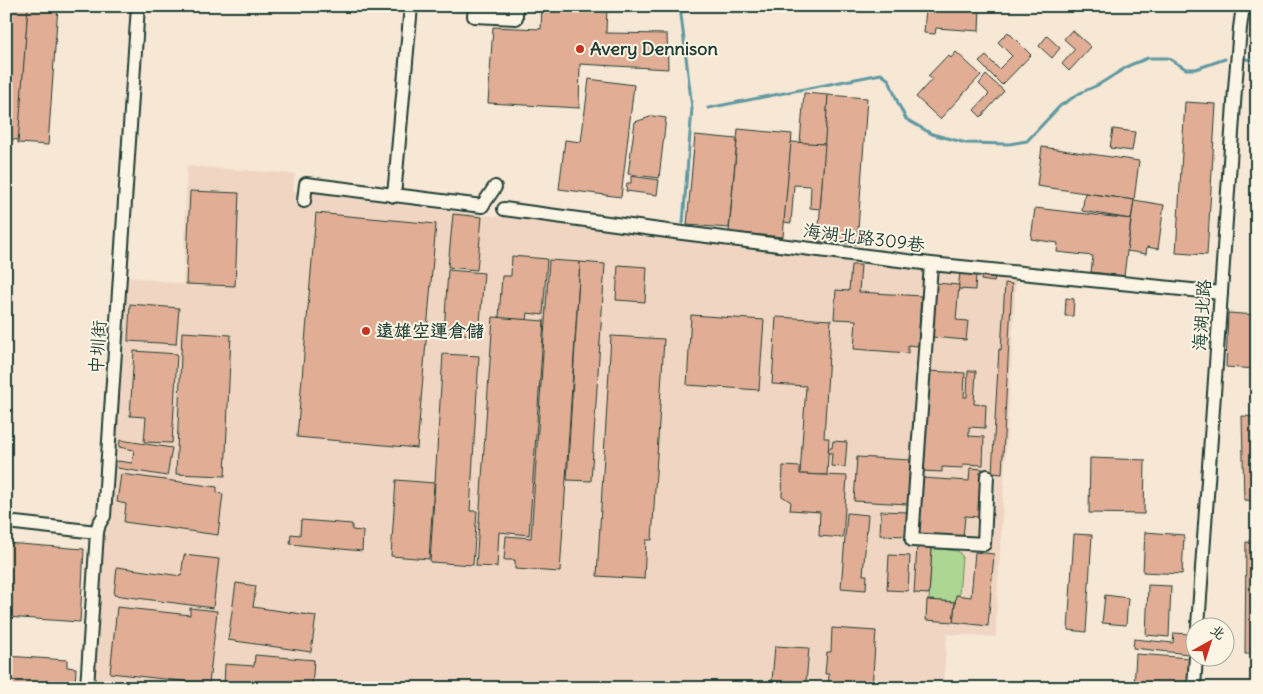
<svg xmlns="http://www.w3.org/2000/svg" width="1263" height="694" font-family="Delius,'LXGW WenKai TC',sans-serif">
	<rect width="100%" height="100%" fill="#f7e7d5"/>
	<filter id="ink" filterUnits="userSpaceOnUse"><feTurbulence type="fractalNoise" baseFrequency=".02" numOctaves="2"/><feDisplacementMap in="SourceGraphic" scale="10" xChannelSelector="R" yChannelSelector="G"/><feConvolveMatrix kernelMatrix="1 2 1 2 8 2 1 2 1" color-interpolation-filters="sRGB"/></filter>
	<g filter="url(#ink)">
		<polygon fill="#f0d6c2" points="187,166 295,174 293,191 327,194 425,208 1016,278 996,621 996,637 947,634 943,688 82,688 91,518 101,498 117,275 183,284"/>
		<polygon fill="#aed693" stroke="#668a64" points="932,548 958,551 962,556 959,596 956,596 955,602 929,600"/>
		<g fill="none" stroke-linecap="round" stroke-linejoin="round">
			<g stroke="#6099a2" stroke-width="3">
				<polyline points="680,6 692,108 683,223"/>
				<polyline points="1246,59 1257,61"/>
				<polyline points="708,108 881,74 889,80 898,103 906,119 932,134 966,143 1009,144 1027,141 1060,106 1080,93 1098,85 1130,65 1148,58 1168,58 1186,69 1196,69 1225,59"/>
			</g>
		</g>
		<g fill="#e1ae95" stroke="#1f3d34">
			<polygon points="6,6 28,6 19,140 6,139"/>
			<polygon points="28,6 58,6 48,145 18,143"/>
			<polygon points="542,6 607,6 606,33 667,34 668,69 580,64 579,108 488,103 493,27 541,29"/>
			<polygon points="926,6 980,6 979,31 936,28 935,34 924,33"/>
			<polygon points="1072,30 1091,47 1069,71 1062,64 1075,49 1064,39"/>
			<polygon points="1008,32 1031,55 1002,85 979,62 986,56 999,69 1012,56 998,42"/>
			<polygon points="1047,36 1060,48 1052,58 1039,46"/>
			<polygon points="956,52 981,75 940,119 916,97 932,79 928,76 948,55 951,58"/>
			<polygon points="986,75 1004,91 981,117 974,110 989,94 979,84"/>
			<polygon points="589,79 634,85 621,197 559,189 565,140 581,142"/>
			<polygon points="804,93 828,95 825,144 800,143"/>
			<polygon points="828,95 867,98 857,244 818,241"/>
			<polygon points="1185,102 1216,104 1207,255 1176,253"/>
			<polygon points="653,116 666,118 659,178 628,174 635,122"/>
			<polygon points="738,129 792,134 783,237 729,232"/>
			<polygon points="1113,129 1135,132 1132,151 1110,148"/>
			<polygon points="695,135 737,139 729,228 687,225"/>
			<polygon points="791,142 825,144 820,209 810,208 811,186 794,185 791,223 784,222"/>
			<polygon points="1042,147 1139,161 1134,200 1037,186"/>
			<polygon points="631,176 659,180 657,195 626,191 627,183 631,183"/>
			<polygon points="190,191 239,193 235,286 186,284"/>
			<polygon points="1085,193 1134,200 1131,219 1082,211"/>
			<polygon points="1134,200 1164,205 1158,249 1147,247 1146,254 1127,251"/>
			<polygon points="1035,208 1131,219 1124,276 1091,272 1093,256 1057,252 1058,243 1031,239"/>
			<polygon points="316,213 436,224 417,448 297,437"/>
			<polygon points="453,214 482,217 477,270 448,267"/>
			<polygon points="512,256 547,259 543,315 528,313 527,320 499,318 502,276 511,276"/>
			<polygon points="549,260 580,262 560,572 515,569 515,560 504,560 506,536 531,538"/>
			<polygon points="580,262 605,264 591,481 567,480"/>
			<polygon points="618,265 647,267 645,302 616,300"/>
			<polygon points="851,265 861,265 859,292 921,296 918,346 908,345 908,353 854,349 856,320 834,319 836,290 849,291"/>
			<polygon points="448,270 484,273 479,335 444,333"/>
			<polygon points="982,272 995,274 994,282 981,280"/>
			<polygon points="960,273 976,274 975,290 958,289"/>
			<polygon points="936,283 959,285 956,320 968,321 966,340 932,337"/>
			<polygon points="1005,283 1012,284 1002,474 992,473 999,349 1001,350"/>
			<polygon points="1066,298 1074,299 1073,316 1065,316"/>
			<polygon points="130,304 179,308 176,344 128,341"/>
			<polygon points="1228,313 1257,315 1257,369 1226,367"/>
			<polygon points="691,315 764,320 759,390 687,385"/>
			<polygon points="493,317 544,321 529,535 499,532 497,567 476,566"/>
			<polygon points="776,317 831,320 824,438 829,438 827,475 800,474 806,386 772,384"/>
			<polygon points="182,332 231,335 225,476 176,474"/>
			<polygon points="611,336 664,339 652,540 646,540 644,579 597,576"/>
			<polygon points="134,351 177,354 172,443 144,442 146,417 130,416"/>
			<polygon points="443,354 479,356 470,511 477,511 473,565 430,562"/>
			<polygon points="928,371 965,373 964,397 967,397 968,371 976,371 974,404 986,405 985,428 969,427 969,436 984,437 983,465 963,464 963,468 942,467 942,472 922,471"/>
			<polygon points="1242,416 1257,417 1257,501 1244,500"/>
			<polygon points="120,440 172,448 167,476 117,468 118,461 132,463 134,450 119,447"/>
			<polygon points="833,441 847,442 845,467 831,466 832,453 828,453 829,448 832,448"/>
			<polygon points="857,457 910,460 908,504 854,501"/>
			<polygon points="1090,458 1145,460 1144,514 1089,513"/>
			<polygon points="783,466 800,467 800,474 847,476 843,538 819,536 820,512 790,510 791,502 782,496"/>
			<polygon points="970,468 983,469 980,517 965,516 963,538 919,535 922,478 969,481"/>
			<polygon points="121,474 217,487 217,493 223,494 218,535 124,522 126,504 117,502"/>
			<polygon points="396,480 434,483 429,559 391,556"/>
			<polygon points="881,511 908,512 907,536 880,535"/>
			<polygon points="847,513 868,515 863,575 867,575 866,590 841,588"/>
			<polygon points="301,520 352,524 352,530 363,531 362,551 290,544 291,534 300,535"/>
			<polygon points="1145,532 1184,535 1182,574 1143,572"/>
			<polygon points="1074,534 1092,535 1086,632 1068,630"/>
			<polygon points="1246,542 1257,543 1257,654 1245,654"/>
			<polygon points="6,543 84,549 80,622 6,617"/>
			<polygon points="917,547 932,548 929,594 914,593"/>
			<polygon points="975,552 994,554 988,626 953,622 956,595 971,597"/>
			<polygon points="184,555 219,559 213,608 114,595 117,567 181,576"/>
			<polygon points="889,555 910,556 908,591 887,590"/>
			<polygon points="236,583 256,586 253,607 316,616 311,652 228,640"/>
			<polygon points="1148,585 1171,586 1169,637 1146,635"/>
			<polygon points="1105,595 1128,598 1126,625 1102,623"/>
			<polygon points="927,600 955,602 953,622 926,620"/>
			<polygon points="117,607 190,615 190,608 217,611 209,684 110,673"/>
			<polygon points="832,628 876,631 872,688 828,687 829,674 825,674 827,652 831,652"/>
			<polygon points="1174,633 1190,634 1188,654 1133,648 1134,639 1173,643"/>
			<polygon points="775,646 809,648 806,683 772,681"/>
			<polygon points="1136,654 1190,658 1188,688 1134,688"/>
			<polygon points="255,655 314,660 312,688 224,688 225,664 254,666"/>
			<polygon points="6,656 67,660 67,667 76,668 75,688 6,688"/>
			<polygon points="109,681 200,688 108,688"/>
		</g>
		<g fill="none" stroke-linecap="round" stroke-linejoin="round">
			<defs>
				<g id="minor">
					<polyline points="475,6 474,16 516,18 516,6"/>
					<polyline points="394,196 411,6"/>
					<polyline points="304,201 306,184 482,206 495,187"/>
					<polyline points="504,209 675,232 931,264 1221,293"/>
					<polyline points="931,264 912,540 984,544 987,476"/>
					<polyline points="6,522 97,532"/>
					<polyline points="1198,626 1235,89 1240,28 1243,6"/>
					<polyline points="87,688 97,532 99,524 104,516 138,6"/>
					<polyline points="1194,688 1196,656"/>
				</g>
			</defs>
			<use href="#minor" stroke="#1f3d34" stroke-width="16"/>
			<use href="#minor" stroke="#fcf5e5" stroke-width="12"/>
		</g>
	</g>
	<g fill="#c8321e" stroke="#fcf5e5" stroke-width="2">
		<circle cx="580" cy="49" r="5"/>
		<circle cx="366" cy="331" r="5"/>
	</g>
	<g text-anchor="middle" stroke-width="4" stroke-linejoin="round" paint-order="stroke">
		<g font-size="18" font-weight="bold" fill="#1f3d34" stroke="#fcf5e5" text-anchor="start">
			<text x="590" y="55">Avery Dennison</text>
			<text x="376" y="337">遠雄空運倉儲</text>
		</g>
		<g font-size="18" fill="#1f3d34" stroke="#fcf5e5">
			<text transform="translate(864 238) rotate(7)" y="6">海湖北路309巷</text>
			<text transform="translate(1202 315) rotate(-86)" y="6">海湖北路</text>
			<text transform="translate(98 347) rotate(-86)" y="6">中圳街</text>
		</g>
	</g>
	<rect width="1263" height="694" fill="none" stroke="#fcf5e5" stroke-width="25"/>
	<rect x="12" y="12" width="1238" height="669" fill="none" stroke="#1f3d34" stroke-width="2" filter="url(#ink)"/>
	<g transform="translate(1210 642) rotate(39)"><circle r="24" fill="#fcf5e5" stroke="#a4ab9e"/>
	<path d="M0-4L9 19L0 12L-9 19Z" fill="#c8321e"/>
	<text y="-8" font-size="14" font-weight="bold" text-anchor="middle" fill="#1f3d34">北</text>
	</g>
</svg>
